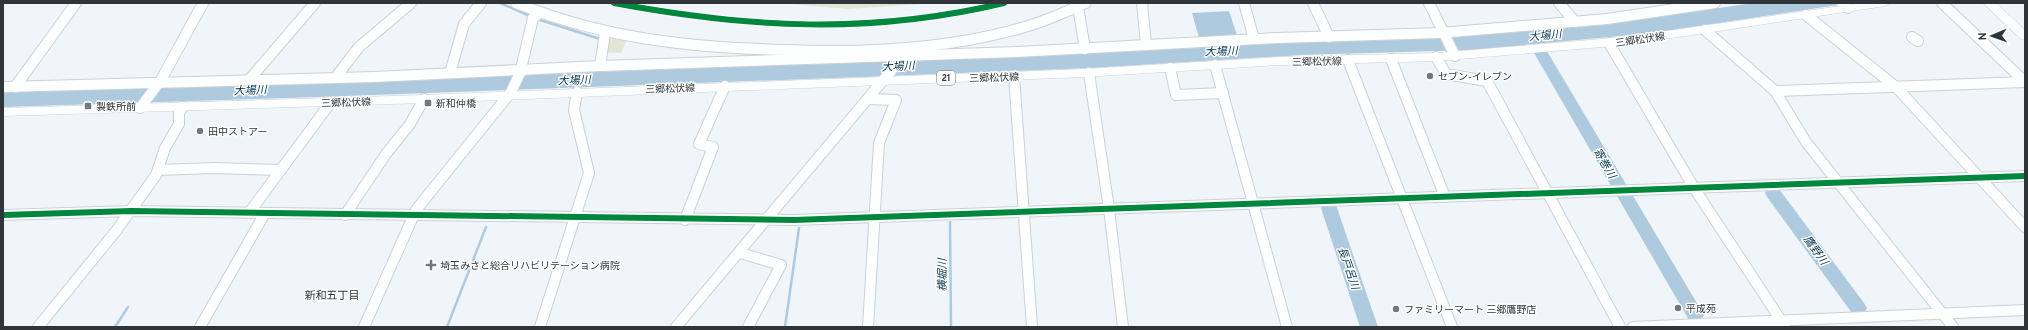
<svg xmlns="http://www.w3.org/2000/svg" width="2028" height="330" font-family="Overpass,'Noto Sans JP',sans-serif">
	<rect width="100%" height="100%" fill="#f0f5fa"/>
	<g fill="#e4e6d4">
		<polygon points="780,3 935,3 848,9"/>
		<polygon points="608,35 627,40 621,53 606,53"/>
	</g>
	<path fill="#aecade" d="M 1753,3 L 1851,3 L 1652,33 L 1472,50 L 1301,55 L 1090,68 L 861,77 L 319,97 L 3,107 L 3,92 C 252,85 501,76 749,66 C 900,60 1050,58 1201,45 L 1192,13 L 1229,11 L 1240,44 L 1465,36 L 1603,25 Z"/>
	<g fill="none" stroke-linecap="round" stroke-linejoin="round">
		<g stroke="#aecade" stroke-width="2.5">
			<polyline points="500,3 530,16"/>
			<polyline points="537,19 600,39"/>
			<polyline points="950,222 951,327"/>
			<polyline points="115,327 128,307"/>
			<polyline points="447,327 486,227"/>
			<polyline points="785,327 799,228"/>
		</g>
		<g fill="#aecade" fill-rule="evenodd">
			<polygon points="1541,48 1546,50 1548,53 1701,310 1704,315 1701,320 1695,322 1689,320 1534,53 1536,50"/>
			<polygon points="1773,187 1779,189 1864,303 1867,308 1864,313 1858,315 1852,313 1767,197 1765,193 1767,189"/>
			<polygon points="1329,202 1335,204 1337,208 1378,327 1360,327 1321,208 1323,204"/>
		</g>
		<defs>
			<g id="minor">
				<path d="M 516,3 C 605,39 693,48 788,50 C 862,53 937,50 1010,31 C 1036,25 1061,14 1086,3"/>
				<polyline points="1142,3 1146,45"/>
				<polyline points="1244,3 1254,39"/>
				<polyline points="1313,3 1329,37"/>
				<polyline points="1429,3 1455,56"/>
				<polyline points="1559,3 1575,22"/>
				<polyline points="1842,3 1848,8"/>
				<polyline points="1942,3 2025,82"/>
				<polyline points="1078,7 1085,49"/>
				<polyline points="1806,15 1896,87 2025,227"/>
				<polyline points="1705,30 1775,91 1806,142 1953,327"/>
				<polyline points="1912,37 1918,41"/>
				<polyline points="1609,43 1694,188 1784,325"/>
				<polyline points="1436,57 1446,74 1487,81 1620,327"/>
				<polyline points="1391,59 1445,197"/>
				<polyline points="1348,60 1452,327"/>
				<polyline points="1215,65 1287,327"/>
				<polyline points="600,66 605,33"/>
				<polyline points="1170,68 1176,95 1223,93"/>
				<polyline points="450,73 464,24 481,3"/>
				<polyline points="1089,73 1109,209 1123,327"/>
				<polyline points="1014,76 1032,327"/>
				<polyline points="335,78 359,47 411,3"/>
				<polyline points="249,80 315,3"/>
				<polyline points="3,87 374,77 600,66 1017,52 1277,38 1440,33 1607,19 1715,3"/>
				<polyline points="15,87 76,3"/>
				<polyline points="1775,91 2025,82"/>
				<polyline points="868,99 896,100 879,143 868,327"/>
				<polyline points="140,108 161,80 203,3"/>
				<polyline points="158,170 214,168 281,170"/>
				<polyline points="249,213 331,102"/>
				<polyline points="3,215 131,211 794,220 2025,176"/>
				<polyline points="345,215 386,154 410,124 424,99"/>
				<polyline points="685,220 713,147 699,144 725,86"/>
				<polyline points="740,253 781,265 748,327"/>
				<polyline points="38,327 116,231 156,175 165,148 179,124 179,112 183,107"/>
				<polyline points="200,327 265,213"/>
				<polyline points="364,327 416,210 511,92 520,73 533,18 540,13"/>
				<polyline points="540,327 589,173 574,110 577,92"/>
				<polyline points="676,327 906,53"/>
				<polyline points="1633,327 2025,310"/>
			</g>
			<g id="major">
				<polygon points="1862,3 1891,3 1885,6 1625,45 1436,61 1279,65 1083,77 424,103 3,116 3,108 424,95 1083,69 1279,57 1436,53 1625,37"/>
				<polygon points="1983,3 1996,3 2025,30 2025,40 2021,39"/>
			</g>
		</defs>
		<use href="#minor" stroke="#ccd1d6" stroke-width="12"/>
		<use href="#major" stroke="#ccd1d6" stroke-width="1"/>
		<use href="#minor" stroke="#fdfefe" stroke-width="10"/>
		<use href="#major" fill="#fdfefe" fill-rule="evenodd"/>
		<defs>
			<g id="cycleway">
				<path d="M 614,3 C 748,28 870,35 1004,3"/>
				<polyline points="3,215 131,211 794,220 2025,176"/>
			</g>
		</defs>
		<use href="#cycleway" stroke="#fff" stroke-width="8"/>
		<use href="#cycleway" stroke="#00873e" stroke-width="6"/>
	</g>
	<g fill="#73787d" stroke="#fff" stroke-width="1.5">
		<circle cx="1430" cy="76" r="4"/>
		<rect x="424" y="99" width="8" height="8" rx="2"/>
		<rect x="84" y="102" width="8" height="8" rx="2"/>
		<circle cx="200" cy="131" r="4"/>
		<path d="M429 259h4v4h4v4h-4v4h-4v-4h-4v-4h4z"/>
		<circle cx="1678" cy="308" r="4"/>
		<circle cx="1396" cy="309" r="4"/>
	</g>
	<g text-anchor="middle" stroke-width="3" stroke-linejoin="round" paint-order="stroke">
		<rect fill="#fff" stroke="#6d7274" stroke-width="1" x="937" y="71" width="18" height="14" rx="3"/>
		<g font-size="9" font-weight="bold" fill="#2f3539">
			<text x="946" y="81">21</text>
		</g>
		<g font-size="10" fill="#2f3539" stroke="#fff">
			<text transform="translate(1640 39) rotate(-8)" y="4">三郷松伏線</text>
			<text transform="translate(1317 61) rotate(-1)" y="4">三郷松伏線</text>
			<text transform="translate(994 77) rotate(-2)" y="4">三郷松伏線</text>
			<text transform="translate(670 88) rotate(-2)" y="4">三郷松伏線</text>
			<text transform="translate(346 102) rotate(-2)" y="4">三郷松伏線</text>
		</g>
		<g font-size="10" fill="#2f3539" stroke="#fff" text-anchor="start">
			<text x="1438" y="80">セブン-イレブン</text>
			<text x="436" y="107">新和仲橋</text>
			<text x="96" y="110">製鉄所前</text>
			<text x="208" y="135">田中ストアー</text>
			<text x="440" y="269">埼玉みさと総合リハビリテーション病院</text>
			<text x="1686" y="312">平成苑</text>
			<text x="1404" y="313">ファミリーマート 三郷鷹野店</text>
		</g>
		<g font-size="11" font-style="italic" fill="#02344f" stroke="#fff">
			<text transform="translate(1545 35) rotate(-5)" y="4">大場川</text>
			<text transform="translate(1221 51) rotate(-2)" y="4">大場川</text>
			<text transform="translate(898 66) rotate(-3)" y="4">大場川</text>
			<text transform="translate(574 80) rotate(-2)" y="4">大場川</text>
			<text transform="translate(250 90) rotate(-2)" y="4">大場川</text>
			<text transform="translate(1605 163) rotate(60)" y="4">寄巻川</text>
			<text transform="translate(1816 250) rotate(54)" y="4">鷹野川</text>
			<text transform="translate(1349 268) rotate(71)" y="4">長戸呂川</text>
			<text transform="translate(942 275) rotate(-90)" y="4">横堀川</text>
		</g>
		<g font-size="11" fill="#2f3539" stroke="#fff">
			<text x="332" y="299">新和五丁目</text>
		</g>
	</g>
	<rect width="2028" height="330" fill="none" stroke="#2f3539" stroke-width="8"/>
	<g transform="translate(1992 36) rotate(268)" stroke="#ffffff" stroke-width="3" paint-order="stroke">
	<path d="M0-3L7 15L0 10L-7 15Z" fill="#2f3539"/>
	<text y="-6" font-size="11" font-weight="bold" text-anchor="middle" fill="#2f3539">N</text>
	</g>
</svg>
